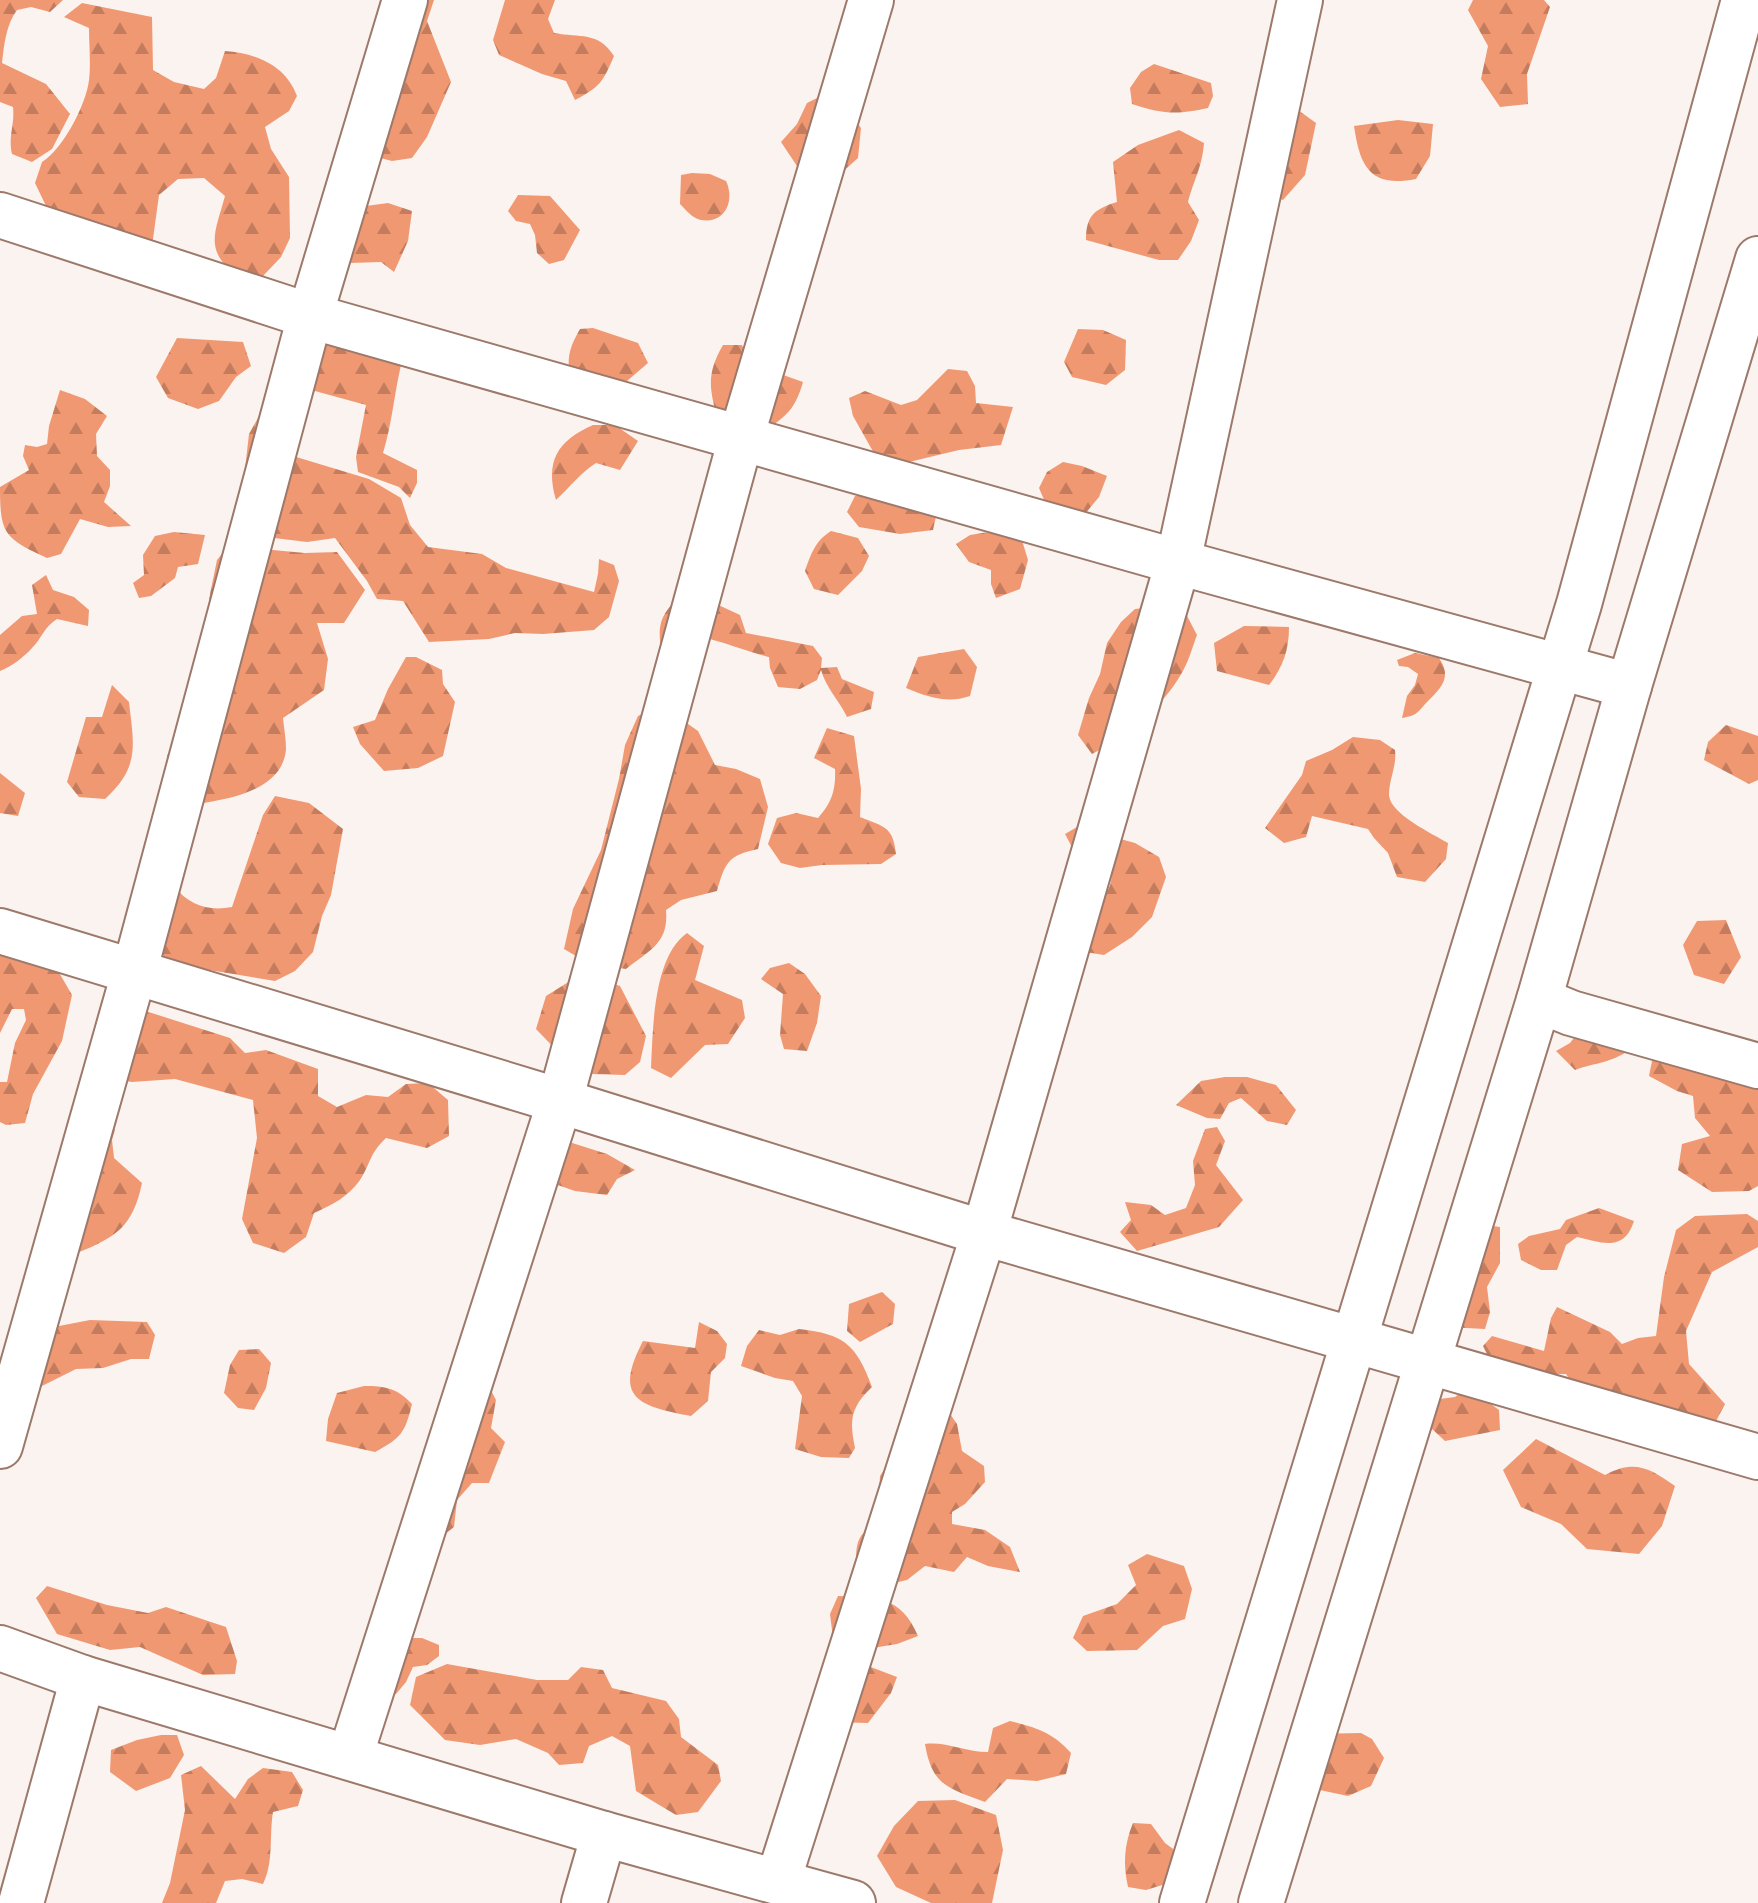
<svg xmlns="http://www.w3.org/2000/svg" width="1758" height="1903" font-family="'PT Serif',serif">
	<defs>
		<pattern id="forest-firs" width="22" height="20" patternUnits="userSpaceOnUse" patternTransform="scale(2)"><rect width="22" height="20" fill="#f09872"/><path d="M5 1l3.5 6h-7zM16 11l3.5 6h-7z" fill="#c37c5d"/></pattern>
	</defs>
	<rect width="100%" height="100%" fill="#fbf3ef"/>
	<g fill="url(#forest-firs)">
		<path d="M 0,0 L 63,0 L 50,12 L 31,7 L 17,10 C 6,25 4,45 2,63 L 46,84 L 70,114 L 52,149 L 32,162 L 12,154 C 8,135 15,125 13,107 L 0,102 Z"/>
		<polygon points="387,0 434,0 427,21 451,82 427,137 412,158 392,161 369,155"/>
		<path d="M 505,0 L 555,0 L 548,19 L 554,33 C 580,38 598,31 614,56 C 603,82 600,87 575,100 L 566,81 L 542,74 L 499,55 L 493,40 Z"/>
		<polygon points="1473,0 1544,0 1550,7 1527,74 1528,104 1500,107 1481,79 1488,46 1468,10"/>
		<path d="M 82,3 L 152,17 L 153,70 L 174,82 L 204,89 L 216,78 L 225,51 C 255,53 286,65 297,96 L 289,111 L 265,127 L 271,149 L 289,177 L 290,238 L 281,257 L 263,276 L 242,279 C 203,252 214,236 225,196 L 204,178 L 178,179 L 159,195 L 152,246 L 47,208 L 35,183 L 42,162 C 63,149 86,105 89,80 C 91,64 89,45 89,28 L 64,17 Z"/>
		<path d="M 1154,64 L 1211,83 L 1213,96 L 1208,108 C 1177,115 1162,114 1132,104 L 1130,88 L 1141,72 Z"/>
		<polygon points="819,97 842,101 861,128 858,158 840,174 797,166 781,142 797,124 807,103"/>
		<polygon points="1298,110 1316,123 1305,175 1283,200 1247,187"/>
		<path d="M 1398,120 L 1433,124 L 1430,156 L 1416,179 C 1370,188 1360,167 1354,126 Z"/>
		<path d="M 1179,130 L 1204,143 C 1202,168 1194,179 1188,202 L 1199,220 L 1191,241 L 1178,260 L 1159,260 L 1086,240 C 1086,215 1095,209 1117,202 L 1113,162 L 1138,145 Z"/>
		<path d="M 692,173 L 710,174 L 726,181 C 735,200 726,224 701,220 C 692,218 686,210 680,204 L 681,175 Z"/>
		<polygon points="518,195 550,196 580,230 564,260 549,264 537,253 535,235 530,224 516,221 508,211"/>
		<polygon points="388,203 412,211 408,241 394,272 381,262 318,264 351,208"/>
		<path d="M 593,328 L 638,343 L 648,363 L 620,387 L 570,375 C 566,356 571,345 580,329 Z"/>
		<path d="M 303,329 L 385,351 L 401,365 C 394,395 392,424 383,453 L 417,470 L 417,483 L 410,498 L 399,487 L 358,472 L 356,457 L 366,405 L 315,391 L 307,402 L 306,420 L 276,401 Z"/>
		<polygon points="1078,329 1103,330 1126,340 1125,370 1106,385 1072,377 1064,362"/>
		<polygon points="177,338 243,342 251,366 236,377 219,401 198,409 168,398 156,377"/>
		<path d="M 723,345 L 742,345 L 749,363 L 803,382 C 795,410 786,417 761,433 L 719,424 C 710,391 705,376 723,345 Z"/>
		<polygon points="948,369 967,371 975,386 976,403 1013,407 1001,445 959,450 909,462 875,455 853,416 849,398 865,391 901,405 917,400"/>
		<path d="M 60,390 L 85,399 L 107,416 L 96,434 L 97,456 L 110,470 L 110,486 L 104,502 L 131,526 L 108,527 L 80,519 L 61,554 L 47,558 C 4,538 0,534 0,487 L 29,470 L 23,456 L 25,445 L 37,447 L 47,444 L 49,426 Z"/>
		<polygon points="263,409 293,456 369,479 401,498 410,525 428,547 482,554 506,568 594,592 598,574 599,559 614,565 619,581 609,617 594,630 543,634 515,633 489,639 429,642 403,601 377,599 367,581 335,538 307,542 242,534 243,486 249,434"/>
		<path d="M 593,425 L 615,425 L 638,441 L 620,470 L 596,463 C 580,473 570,487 556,500 C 545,461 557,441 593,425 Z"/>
		<polygon points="1063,462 1082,466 1107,476 1099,497 1084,515 1045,502 1039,488 1047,472"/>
		<polygon points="855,496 881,496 937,512 933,530 900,534 859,527 847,512"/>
		<path d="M 831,531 L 858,538 L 869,556 L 862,571 L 838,595 L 814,589 L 805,571 C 811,554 815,541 831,531 Z"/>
		<polygon points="995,531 1021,537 1028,560 1020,589 996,598 991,584 991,570 969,562 956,544 970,535"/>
		<polygon points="174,532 205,535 198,564 178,567 175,578 151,596 139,598 133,583 144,575 143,555 155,536"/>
		<path d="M 228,546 L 305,553 L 337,552 L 365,590 L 344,623 L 317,623 L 328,659 L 324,690 L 283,718 C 284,728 286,739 286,749 C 282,800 204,801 166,809 L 167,755 L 199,740 L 222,621 L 209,599 L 217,560 Z"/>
		<path d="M 46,575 L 53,590 L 74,597 L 89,610 L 88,626 L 57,619 C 44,627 42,638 32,648 C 23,658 12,666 0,671 L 0,635 L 22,616 L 37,614 L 32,585 Z"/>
		<path d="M 686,590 L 740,615 L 746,633 L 813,646 L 822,658 L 821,668 L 837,667 L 842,679 L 874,692 L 871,709 L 847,717 C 839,700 826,688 821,670 L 817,680 L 800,689 L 778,687 L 770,668 L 769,657 C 754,654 708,636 698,637 C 687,639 672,651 662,656 C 656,621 661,614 686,590 Z"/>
		<path d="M 1161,606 L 1185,612 L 1197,635 C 1192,648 1188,664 1180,676 C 1161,708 1125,738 1092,754 L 1078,735 L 1089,698 L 1100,674 L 1107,643 L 1121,622 L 1135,609 Z"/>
		<path d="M 1244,626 L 1289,627 C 1289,650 1283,667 1269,685 L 1217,671 L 1214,643 Z"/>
		<path d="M 964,649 L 977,667 L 970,696 C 947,704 928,697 906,688 L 918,657 Z"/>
		<path d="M 1415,653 L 1439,658 C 1452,677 1442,687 1428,701 C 1417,712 1419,715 1402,718 L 1407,696 L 1415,685 L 1418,674 L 1408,667 L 1399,666 L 1397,660 Z"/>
		<polygon points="406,657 416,657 442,670 443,684 455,702 443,756 418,768 384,771 360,744 353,727 375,720 388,689"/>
		<path d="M 112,685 L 129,702 C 134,746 140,767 105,799 L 79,797 L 67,782 L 86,717 L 102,717 Z"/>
		<path d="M 661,705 L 698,731 L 715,765 L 736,769 L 760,779 L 768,807 L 758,849 C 728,855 725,863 717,891 L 681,900 L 666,910 C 669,943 650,950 626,969 L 588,963 L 564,949 L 573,909 L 601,850 L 619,779 L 625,745 L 638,716 Z"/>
		<polygon points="1726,725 1758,736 1758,780 1749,784 1704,760 1708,742"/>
		<path d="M 827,728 L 854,736 L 861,789 L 860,817 C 884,827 893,826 896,854 L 881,864 L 822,865 L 800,868 L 781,863 L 768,844 L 777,818 L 796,813 L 818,818 C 832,803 836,789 835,769 L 814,758 Z"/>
		<path d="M 1353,737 L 1380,740 L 1395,750 C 1397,766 1389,779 1389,795 C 1390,814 1433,834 1448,843 L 1446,859 L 1425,882 L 1397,877 L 1388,853 L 1374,838 L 1368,829 L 1312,816 L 1306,837 L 1284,843 L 1265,828 L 1302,775 L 1306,761 L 1332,750 Z"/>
		<polygon points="0,773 25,793 18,816 0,813"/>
		<path d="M 275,796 L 309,803 L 343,829 L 331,895 L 322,916 L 313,952 L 295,971 L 275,981 L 203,969 L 168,958 L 146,945 L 130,923 L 133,888 L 146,846 C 168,880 185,916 232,907 L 263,815 Z"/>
		<path d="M 1077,827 L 1135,843 L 1159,857 L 1166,877 L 1152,917 L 1132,937 L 1104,955 L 1079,951 C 1084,937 1088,919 1096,907 C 1109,888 1112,890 1112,865 L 1073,849 L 1065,834 Z"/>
		<polygon points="1726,920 1741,957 1724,984 1694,975 1683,945 1697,921"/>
		<path d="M 687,933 L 704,946 L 695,980 L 742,1000 L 745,1018 L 728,1044 L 705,1045 L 671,1078 L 651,1068 C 653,1029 653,957 687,933 Z"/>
		<polygon points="0,945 57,969 72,995 62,1041 33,1094 25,1123 6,1125 0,1122 0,1082 7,1082 15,1043 26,1020 24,1009 12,1009 0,1033"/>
		<polygon points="789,963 805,974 821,996 817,1023 807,1051 784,1049 780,1035 783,994 761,979 770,968"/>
		<polygon points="596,978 620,986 646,1036 640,1062 625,1075 591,1074 560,1054 536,1029 546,996 570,981"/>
		<path d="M 133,1007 L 230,1038 L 245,1053 L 266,1050 L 318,1069 L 318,1096 L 337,1107 L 366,1095 L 388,1097 L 406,1084 L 428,1083 L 448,1100 L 449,1136 L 427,1148 L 386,1138 C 369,1154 371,1163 360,1180 C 348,1197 332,1205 314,1213 L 306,1237 L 284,1253 L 253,1243 L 242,1219 L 257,1138 L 253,1100 L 175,1079 L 132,1082 L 100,1077 Z"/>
		<path d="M 1577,1034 L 1631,1048 C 1616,1062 1594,1063 1575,1070 L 1556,1051 L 1570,1043 Z"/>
		<polygon points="1654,1051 1758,1087 1758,1186 1749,1191 1712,1192 1678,1170 1682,1144 1710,1136 1695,1118 1693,1096 1677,1091 1649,1076"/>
		<polygon points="1225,1077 1247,1077 1276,1085 1296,1110 1287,1125 1267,1121 1241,1098 1229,1103 1220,1119 1207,1118 1176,1105 1201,1081"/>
		<path d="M 103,1109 L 115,1130 L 112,1140 L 114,1158 L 142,1183 C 133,1226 117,1237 77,1253 Z"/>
		<polygon points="1217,1127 1225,1141 1216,1165 1243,1200 1219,1227 1137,1251 1120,1232 1131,1220 1125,1202 1151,1205 1165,1215 1186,1208 1195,1185 1193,1161 1205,1129"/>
		<polygon points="566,1141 607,1154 635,1170 617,1179 607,1195 575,1191 549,1182"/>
		<path d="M 1599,1208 L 1634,1221 C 1624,1252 1603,1243 1577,1237 L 1566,1245 L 1557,1270 L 1541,1270 L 1521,1260 L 1518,1244 L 1529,1236 L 1560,1229 L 1566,1220 Z"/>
		<polygon points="1747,1214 1758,1221 1758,1247 1712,1272 1686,1331 1689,1364 1725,1404 1715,1423 1579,1393 1566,1374 1540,1374 1519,1364 1491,1362 1483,1346 1492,1336 1544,1351 1551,1318 1557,1307 1610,1332 1622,1344 1638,1338 1656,1336 1664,1277 1676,1230 1695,1216"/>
		<polygon points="1480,1224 1500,1227 1500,1263 1487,1287 1490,1312 1485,1329 1447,1327"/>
		<polygon points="882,1292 895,1304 893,1324 860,1342 847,1331 849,1304"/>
		<polygon points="90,1320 147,1322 155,1335 149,1359 131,1359 103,1368 76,1369 36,1389 28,1332"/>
		<path d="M 699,1322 L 717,1331 L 727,1344 L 725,1358 L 711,1372 L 708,1401 L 691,1416 C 638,1406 613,1398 643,1341 L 695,1348 Z"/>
		<path d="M 799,1329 C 844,1334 856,1344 872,1387 C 851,1407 849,1419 855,1448 L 849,1458 L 821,1457 L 795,1449 L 802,1396 L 793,1381 L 775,1378 L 741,1366 L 747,1346 L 759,1330 L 780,1335 Z"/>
		<polygon points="259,1349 271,1363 266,1388 254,1410 238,1408 224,1393 230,1365 239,1350"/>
		<polygon points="485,1379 496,1400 491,1428 505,1442 489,1483 472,1483 457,1500 454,1527 440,1538"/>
		<path d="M 364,1386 C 385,1386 397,1388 412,1404 C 405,1433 401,1438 375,1452 L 326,1441 L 328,1419 L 337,1393 Z"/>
		<polygon points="1468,1387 1499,1410 1500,1430 1445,1441 1431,1428 1432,1400 1455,1397"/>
		<path d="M 948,1411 L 957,1424 L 962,1451 L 984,1466 L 985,1482 L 965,1504 L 952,1512 L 952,1524 L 985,1530 L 1010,1547 L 1020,1572 L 988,1566 L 967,1557 L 954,1572 L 925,1566 L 907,1580 L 876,1587 L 856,1564 C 856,1544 857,1533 877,1524 L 880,1476 L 891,1459 Z"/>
		<path d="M 1536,1439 L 1605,1475 C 1634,1459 1650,1468 1675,1486 L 1662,1526 L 1639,1554 L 1587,1549 L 1561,1524 L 1521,1507 L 1503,1470 Z"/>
		<polygon points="1147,1554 1184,1566 1192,1589 1185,1619 1163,1626 1137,1650 1087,1651 1073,1638 1083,1616 1117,1604 1136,1585 1128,1565"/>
		<polygon points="47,1586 107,1605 148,1613 166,1607 226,1627 237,1661 235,1674 203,1675 140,1647 110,1650 57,1634 36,1598"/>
		<path d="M 838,1596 C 877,1597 901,1596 918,1636 L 897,1644 L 860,1650 L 833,1638 L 830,1614 Z"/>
		<polygon points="408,1638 422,1638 439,1645 439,1656 427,1665 413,1667 406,1682 396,1694 373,1689"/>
		<polygon points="847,1658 897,1677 891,1693 868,1723 831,1722"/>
		<polygon points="447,1664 537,1680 568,1680 581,1667 603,1670 612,1688 666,1701 679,1719 681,1737 718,1765 721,1781 698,1812 676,1815 636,1791 630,1746 612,1736 589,1746 583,1763 559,1765 548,1753 516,1739 480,1745 445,1740 410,1705 416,1677"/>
		<path d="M 1010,1721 C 1037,1728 1052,1732 1071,1753 L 1066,1774 L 1037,1781 L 1007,1779 L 985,1802 C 948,1788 932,1786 925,1744 C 945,1741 965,1752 988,1752 L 993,1728 Z"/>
		<polygon points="1361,1733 1372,1739 1384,1758 1371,1786 1348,1796 1315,1789 1312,1734"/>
		<polygon points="161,1735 177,1735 184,1755 170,1778 136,1791 110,1772 111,1750 137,1740"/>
		<path d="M 201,1766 L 235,1799 L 248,1779 L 263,1768 L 292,1772 L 303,1790 L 298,1806 L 273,1812 C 269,1836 274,1862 263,1884 L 242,1879 L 225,1881 L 216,1903 L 162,1903 L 170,1883 L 185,1810 L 181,1775 Z"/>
		<polygon points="955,1800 996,1815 1003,1850 992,1903 931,1903 896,1887 877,1856 894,1826 918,1801"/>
		<path d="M 1133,1823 L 1151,1824 L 1165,1843 L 1184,1857 L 1169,1883 L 1146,1890 L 1128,1887 C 1123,1864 1124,1845 1133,1823 Z"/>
	</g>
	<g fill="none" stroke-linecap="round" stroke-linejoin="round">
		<defs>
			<g id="minor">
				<polyline points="0,215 310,316 1178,562 1629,686"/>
				<polyline points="0,931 560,1101 984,1233 1758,1457"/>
				<polyline points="1539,1000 1571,1013 1758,1066"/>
				<polyline points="0,1446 134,973 310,316 405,0"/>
				<polyline points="0,1648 83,1678 604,1834 853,1903"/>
				<polyline points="350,1757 560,1101 741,438 871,0"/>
				<polyline points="778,1881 984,1233 1178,562 1300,0"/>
				<polyline points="21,1903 83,1678"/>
				<polyline points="584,1903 604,1834"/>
				<polyline points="1182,1903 1579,604 1744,0"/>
				<polyline points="1261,1903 1539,1000 1629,686 1758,259"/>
			</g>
		</defs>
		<use href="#minor" stroke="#9c796b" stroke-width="48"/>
		<use href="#minor" stroke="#fff" stroke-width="44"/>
	</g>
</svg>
